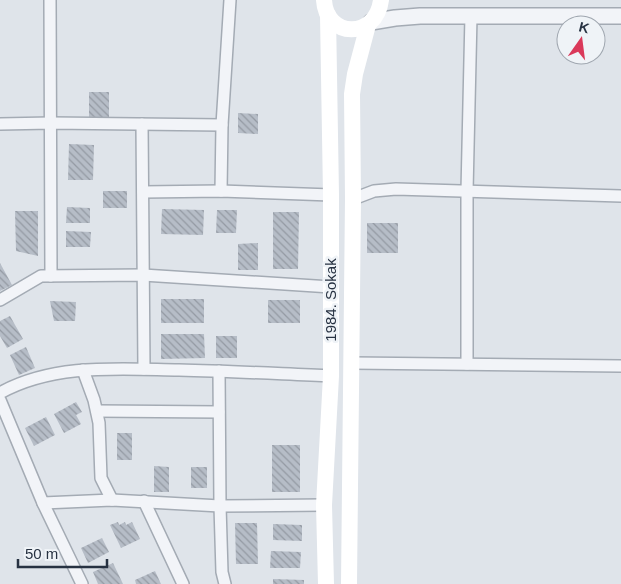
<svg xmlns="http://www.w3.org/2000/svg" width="621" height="584" font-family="Helvetica,sans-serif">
	<defs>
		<pattern id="building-back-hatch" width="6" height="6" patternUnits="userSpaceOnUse" patternTransform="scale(1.25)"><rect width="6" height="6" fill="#b6bdc7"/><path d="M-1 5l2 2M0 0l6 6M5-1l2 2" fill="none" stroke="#949aa3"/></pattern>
	</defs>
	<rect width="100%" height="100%" fill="#dfe4ea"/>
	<g fill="url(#building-back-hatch)">
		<polygon points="89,92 109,92 109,117 89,118"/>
		<polygon points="238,113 258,114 258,134 238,133"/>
		<polygon points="69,144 94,145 93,180 68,180"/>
		<rect x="103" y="191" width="24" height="17"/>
		<polygon points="67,207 90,208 90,223 66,223"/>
		<polygon points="162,209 204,210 203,235 161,234"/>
		<polygon points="217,210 237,210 236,233 216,233"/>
		<polygon points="15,211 38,211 38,256 16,251"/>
		<polygon points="273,212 299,212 298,269 273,269"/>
		<rect x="367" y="223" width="31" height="30"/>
		<polygon points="66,231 91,232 90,247 66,247"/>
		<polygon points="258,243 258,270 238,270 238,244"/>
		<polygon points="0,263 12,285 0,291"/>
		<rect x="161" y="299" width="43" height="24"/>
		<rect x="268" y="300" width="32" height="23"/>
		<polygon points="50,301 76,302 75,321 54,321"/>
		<polygon points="10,316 23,339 7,348 0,336 0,321"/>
		<polygon points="161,334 204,334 205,358 161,359"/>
		<rect x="216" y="336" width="21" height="22"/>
		<polygon points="26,347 35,368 19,375 10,355"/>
		<polygon points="76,402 82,412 76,415 81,424 64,433 54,414"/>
		<polygon points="46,417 55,435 34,446 25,428"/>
		<rect x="117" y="433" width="15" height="27"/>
		<rect x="272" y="445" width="28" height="47"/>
		<polygon points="154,466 169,467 169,492 154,492"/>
		<rect x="191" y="467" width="16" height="21"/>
		<polygon points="118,522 119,525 125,522 126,525 132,522 140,539 121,548 110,525"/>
		<polygon points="235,523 257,523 258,564 236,564"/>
		<polygon points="273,524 302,525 302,541 273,540"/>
		<polygon points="102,538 109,552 88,563 81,548"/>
		<polygon points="271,551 301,552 300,568 270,568"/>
		<polygon points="113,563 123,584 98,584 93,572"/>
		<polygon points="155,571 161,584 136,584 135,580"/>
		<polygon points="273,579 304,580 304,584 273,584"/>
	</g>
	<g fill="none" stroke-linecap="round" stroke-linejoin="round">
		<defs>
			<g id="minor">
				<polyline points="50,0 51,276"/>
				<polyline points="0,124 51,123 222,125"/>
				<polyline points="142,124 144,369"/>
				<polyline points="221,191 222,125 230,0"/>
				<polyline points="143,192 221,191 331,195"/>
				<polyline points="353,199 374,191 396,189 621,196"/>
				<polyline points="0,300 41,276 143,275 331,287"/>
				<polyline points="352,363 621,366"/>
				<polyline points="467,364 467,191 471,16"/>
				<polyline points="83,370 94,400 99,423 101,478 112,500"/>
				<polyline points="219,371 220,506 222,572 225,584"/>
				<path d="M 0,393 C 54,363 119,369 179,370 C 230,371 281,374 331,376"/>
				<polyline points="0,400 43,503 82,584"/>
				<polyline points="97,411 219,412"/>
				<polyline points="144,501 183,584"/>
				<polyline points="43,503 112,500 220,506 324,505"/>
			</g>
			<polyline id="tertiary" points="371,22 395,18 420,16 621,16"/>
		</defs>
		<use href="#minor" stroke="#a4abb4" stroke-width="14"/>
		<use href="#tertiary" stroke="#a4abb4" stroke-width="18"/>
		<use href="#minor" stroke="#f2f4f8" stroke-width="11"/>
		<use href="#tertiary" stroke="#f2f4f8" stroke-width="15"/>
		<g stroke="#fff" stroke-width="16">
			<path d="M 324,0 C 326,38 376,40 381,0"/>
			<polyline points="326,584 324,505 331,376 331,195 328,15"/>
			<polyline points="349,584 353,199 352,94 355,74 368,25"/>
		</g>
	</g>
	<g text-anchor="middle" stroke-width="5" stroke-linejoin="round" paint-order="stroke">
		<g font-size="15" fill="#273242" stroke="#eff3f7">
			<text transform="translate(331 300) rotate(-90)" y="5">1984. Sokak</text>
		</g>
	</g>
	<g transform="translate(581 40) rotate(14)"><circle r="24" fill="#eff3f7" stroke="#9fa6af"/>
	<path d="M0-4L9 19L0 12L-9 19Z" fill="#da395a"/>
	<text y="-8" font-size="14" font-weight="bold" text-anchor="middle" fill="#273242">K</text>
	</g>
	<path d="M18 559v8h89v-8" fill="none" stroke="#273242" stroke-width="2.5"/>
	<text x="25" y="559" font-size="15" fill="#273242" stroke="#eff3f7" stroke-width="4" paint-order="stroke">50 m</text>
</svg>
